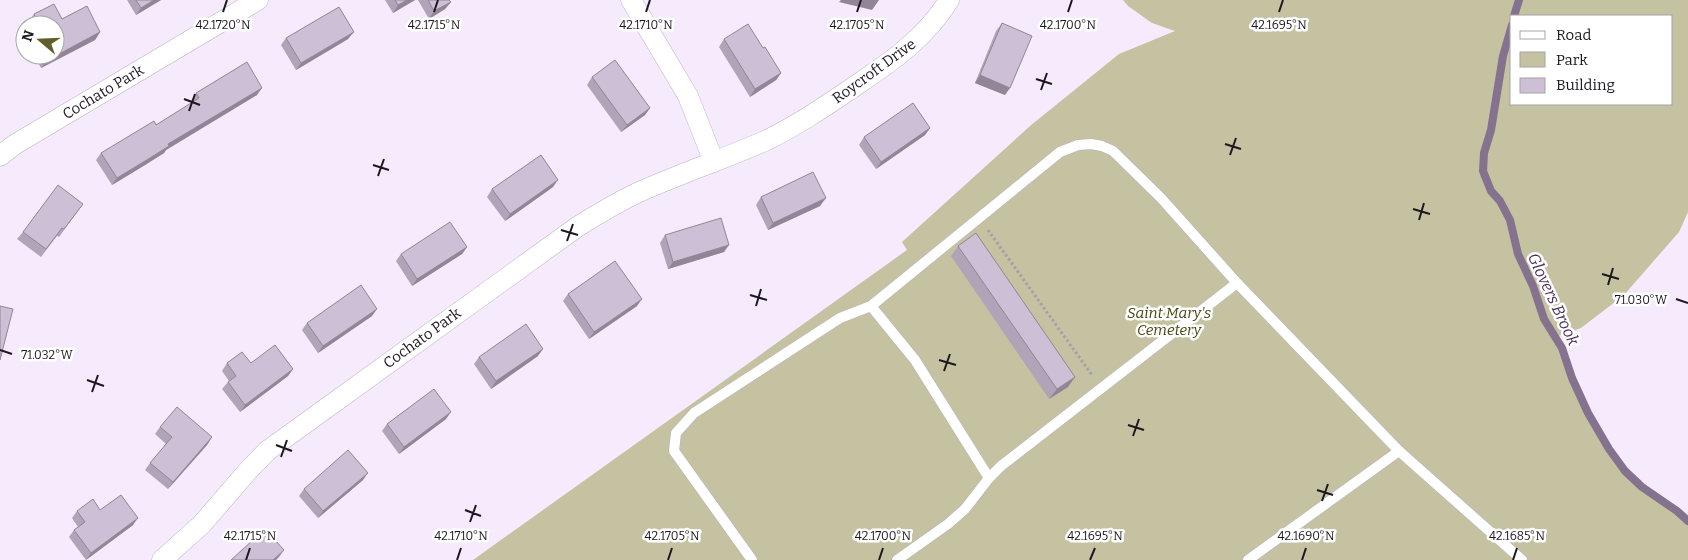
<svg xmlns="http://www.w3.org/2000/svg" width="1688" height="560" font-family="Bitter,serif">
	<rect width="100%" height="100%" fill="#f6ebfd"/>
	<path fill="#c4c2a0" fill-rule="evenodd" d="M 1123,0 L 1688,0 L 1688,212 L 1679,232 L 1624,295 L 1581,328 L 1555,337 C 1563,351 1567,366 1573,380 C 1587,412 1602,444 1625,470 C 1643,491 1668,503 1688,521 L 1688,560 L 473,560 L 907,250 L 902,242 L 1030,126 L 1119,54 L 1175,31 L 1152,23 L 1128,6 ZM 1512,16 L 1672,16 L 1672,104 L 1512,104 Z"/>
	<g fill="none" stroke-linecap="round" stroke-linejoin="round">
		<g stroke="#84728f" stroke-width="8">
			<polyline points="1514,16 1519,0"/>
			<polyline points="1512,25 1503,56 1491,130 1484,153 1483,171 1491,191 1500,201 1510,220 1518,254 1533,286 1544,319 1562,348 1572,378 1588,413 1609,449 1625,471 1642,487 1677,511 1688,521"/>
		</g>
		<defs>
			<g id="service">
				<polyline points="871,306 915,360 989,478 965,509 948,524 897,560"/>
				<polyline points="1399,451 1522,560"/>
				<polyline points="989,478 1001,466 1237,283"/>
				<polyline points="752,560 674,451 676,433 694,413 840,318 871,306 1060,152 1078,145 1091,144 1102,146 1113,151 1161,198 1237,283 1399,451 1248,560"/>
			</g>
			<g id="minor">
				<polyline points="631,0 688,96 714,162"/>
				<polyline points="0,156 14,145 258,0"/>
				<path d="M 162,560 L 202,524 L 246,473 L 267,451 L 577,227 C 596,215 616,203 637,193 C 679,174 724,159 767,140 C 800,124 830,103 861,82 C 895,59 927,36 949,0"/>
			</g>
		</defs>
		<use href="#service" stroke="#beb1c6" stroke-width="11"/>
		<use href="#minor" stroke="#beb1c6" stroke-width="21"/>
		<polyline stroke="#a69eac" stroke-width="3" stroke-dasharray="2.5 2.5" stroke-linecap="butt" points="988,230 1092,375"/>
		<use href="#service" stroke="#fff" stroke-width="10"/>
		<use href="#minor" stroke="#fff" stroke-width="20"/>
	</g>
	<g fill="#b0a5b8">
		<polygon points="127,0 161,0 136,15"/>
		<polygon points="385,0 415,0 393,13"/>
		<polygon points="418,0 449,0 451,2 445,9 429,19"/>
		<polygon points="34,14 62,19 100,32 95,40 41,68 34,55 55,55 55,25 31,25 29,21"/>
		<polygon points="1002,23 1005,95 975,83 996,31"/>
		<polygon points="286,38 348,39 296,70 281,45"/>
		<polygon points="724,39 763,48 781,73 776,80 750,97 719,47"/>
		<polygon points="592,77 650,108 645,115 621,132 587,85"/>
		<polygon points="196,93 257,95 166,150 164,153 145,165 112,185 96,160 101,153 156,125 192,103 191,101"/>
		<polygon points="930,128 925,135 876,169 859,145 864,137"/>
		<polygon points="553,187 505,221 487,197 492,189"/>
		<polygon points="761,197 820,206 768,230 756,205"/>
		<polygon points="83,204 59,237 57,236 41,257 17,239 23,232"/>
		<polygon points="665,235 724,252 668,269 660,243"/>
		<polygon points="958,246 1068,387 1049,399 951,256"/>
		<polygon points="467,247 462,254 412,286 396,261 401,254"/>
		<polygon points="568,294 637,306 589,339 563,301"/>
		<polygon points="372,316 318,353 302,330 307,323"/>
		<polygon points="538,356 491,389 474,364 479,357"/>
		<polygon points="227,363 251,363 293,369 288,376 240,412 222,389 229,381 222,371"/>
		<polygon points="446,419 399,454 382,431 387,424"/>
		<polygon points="160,427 212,437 207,445 168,489 145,470 150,463 166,444 155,434"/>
		<polygon points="363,480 318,518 299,496 304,489"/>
		<polygon points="100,510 133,525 86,560 69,537 74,530 78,527 72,518 77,511"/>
	</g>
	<g fill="#908696">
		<polygon points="154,0 161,0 136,15 141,8"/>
		<polygon points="407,0 415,0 393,13 398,5"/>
		<polygon points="841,0 879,0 872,10 839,2"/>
		<polygon points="451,2 445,9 429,19 434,11"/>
		<polygon points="100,32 95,40 41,68 46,61"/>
		<polygon points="354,32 348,39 296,70 301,63"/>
		<polygon points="781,73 776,80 750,97 755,89"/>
		<polygon points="980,75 1010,88 1005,95 975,83"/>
		<polygon points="262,88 257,95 166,150 164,153 145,165 112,185 117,178 168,144"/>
		<polygon points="650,108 645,115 621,132 627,125"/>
		<polygon points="930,128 925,135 876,169 881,162"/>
		<polygon points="558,180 553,187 505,221 510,214"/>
		<polygon points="826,198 820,206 768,230 773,223"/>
		<polygon points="729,245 724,252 668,269 673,262"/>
		<polygon points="467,247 462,254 412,286 417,279"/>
		<polygon points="642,299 637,306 589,339 594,332"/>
		<polygon points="377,309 372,316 318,353 323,346"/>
		<polygon points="543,349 538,356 491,389 496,381"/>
		<polygon points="293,369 288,376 240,412 245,405"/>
		<polygon points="1075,377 1068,387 1049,399 1057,389"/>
		<polygon points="451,412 446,419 399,454 404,447"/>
		<polygon points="212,437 207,445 168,489 173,482"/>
		<polygon points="368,473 363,480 318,518 323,511"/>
		<polygon points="138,518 133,525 86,560 91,553"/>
		<polygon points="284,550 279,557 276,560 273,560"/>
	</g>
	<g fill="#cdc0d6" stroke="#908696">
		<polygon points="136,0 154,0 141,8"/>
		<polygon points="395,0 407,0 398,5"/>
		<polygon points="428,0 449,0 451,2 434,11"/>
		<polygon points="54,4 62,19 87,6 100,32 46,61 43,55 55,55 55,25 40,25 34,14"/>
		<polygon points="339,7 354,32 301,63 286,38"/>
		<polygon points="1002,23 1032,36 1010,88 980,75"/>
		<polygon points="748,24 763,48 765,47 781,73 755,89 724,39"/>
		<polygon points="615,60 650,108 627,125 592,77"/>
		<polygon points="247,62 262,88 168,144 169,146 150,158 117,178 101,153 154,121 156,125 199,98 196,93"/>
		<polygon points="913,103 930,128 881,162 864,137"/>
		<polygon points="541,155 558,180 510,214 492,189"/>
		<polygon points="813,172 826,198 773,223 761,197"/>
		<polygon points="58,185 83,204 64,229 62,228 46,249 23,232"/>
		<polygon points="721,218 729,245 673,262 665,235"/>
		<polygon points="450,222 467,247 417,279 401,254"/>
		<polygon points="976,233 1075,377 1057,389 958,246"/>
		<polygon points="615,261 642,299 594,332 568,294"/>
		<polygon points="361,285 377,309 323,346 307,323"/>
		<polygon points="0,306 13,309 0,360"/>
		<polygon points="526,324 543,349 496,381 479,357"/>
		<polygon points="275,345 293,369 245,405 228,382 236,376 227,363 242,352 251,363"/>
		<polygon points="434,389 451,412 404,447 387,424"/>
		<polygon points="177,407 212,437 173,482 150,463 172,437 160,427"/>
		<polygon points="348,450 368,473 323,511 304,489"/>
		<polygon points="121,495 138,518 91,553 74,530 85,522 77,511 93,499 100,510"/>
		<polygon points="265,529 284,550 273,560 231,560"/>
	</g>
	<path fill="none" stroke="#1d1820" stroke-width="2" d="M 223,12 L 227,0M 434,12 L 438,0M 646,12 L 650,0M 857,12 L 861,0M 1068,12 L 1072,0M 1279,12 L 1283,0M 1036,79 L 1052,84M 1041,90 L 1047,73M 184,99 L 200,105M 189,111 L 195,94M 1225,144 L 1241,149M 1230,155 L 1236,138M 373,165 L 389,170M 378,176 L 384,159M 1413,209 L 1430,214M 1419,220 L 1424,203M 561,230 L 578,235M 567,241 L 573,224M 1602,274 L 1619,279M 1608,285 L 1613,268M 750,295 L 767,300M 1676,299 L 1688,303M 756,306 L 761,289M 0,350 L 12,354M 939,360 L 956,365M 944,371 L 950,354M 87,380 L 104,386M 92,392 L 98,375M 1128,425 L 1144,430M 1133,436 L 1139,419M 276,445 L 292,451M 281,457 L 287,440M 1317,490 L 1333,495M 1322,501 L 1328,484M 465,510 L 481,516M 470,522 L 476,505M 246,560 L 250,548M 457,560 L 461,548M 668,560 L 672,548M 879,560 L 883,548M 1090,560 L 1095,548M 1302,560 L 1306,548M 1513,560 L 1517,548"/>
	<g text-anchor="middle" stroke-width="5" stroke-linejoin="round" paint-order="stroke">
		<g font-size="15" fill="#1d1820" stroke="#fff">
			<text transform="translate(874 71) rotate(-36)" y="5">Roycroft Drive</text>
			<text transform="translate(103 92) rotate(-31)" y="5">Cochato Park</text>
			<text transform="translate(422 338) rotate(-36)" y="5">Cochato Park</text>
		</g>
		<g font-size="15" font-style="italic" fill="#4a4611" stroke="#fff">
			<text x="1169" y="318">Saint Mary's<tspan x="1169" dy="17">Cemetery</tspan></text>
		</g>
		<g font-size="16" font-style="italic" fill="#4d2d5e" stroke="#fff">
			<text transform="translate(1554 299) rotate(65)" y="6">Glovers Brook</text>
		</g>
	</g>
	<g font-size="12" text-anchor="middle" fill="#1d1820" stroke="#fff" stroke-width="5" stroke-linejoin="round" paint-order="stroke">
		<text x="223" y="29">42.1720°N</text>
		<text x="434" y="29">42.1715°N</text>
		<text x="646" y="29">42.1710°N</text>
		<text x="857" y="29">42.1705°N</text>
		<text x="1068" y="29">42.1700°N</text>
		<text x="1279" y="29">42.1695°N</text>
		<text x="1641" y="304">71.030°W</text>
		<text x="47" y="359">71.032°W</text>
		<text x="250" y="540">42.1715°N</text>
		<text x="461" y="540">42.1710°N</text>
		<text x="672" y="540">42.1705°N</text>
		<text x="883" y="540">42.1700°N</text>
		<text x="1095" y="540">42.1695°N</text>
		<text x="1306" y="540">42.1690°N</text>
		<text x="1517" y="540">42.1685°N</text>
	</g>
	<rect x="1510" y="15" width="162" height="90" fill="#ffffff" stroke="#a5a3a6"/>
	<rect x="1520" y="31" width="25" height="8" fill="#ffffff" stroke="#a5a3a6"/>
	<text x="1556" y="40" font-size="15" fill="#1d1820">Road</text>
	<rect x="1520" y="52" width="25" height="15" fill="#c4c2a0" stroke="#a5a3a6"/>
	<text x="1556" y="65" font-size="15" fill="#1d1820">Park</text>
	<rect x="1520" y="78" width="25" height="15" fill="#cdc0d6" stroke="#a5a3a6"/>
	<text x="1556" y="90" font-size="15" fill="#1d1820">Building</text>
	<g transform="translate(40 40) rotate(289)"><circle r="24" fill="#ffffff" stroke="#a5a3a6"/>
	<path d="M0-4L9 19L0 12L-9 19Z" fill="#635f2c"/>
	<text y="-8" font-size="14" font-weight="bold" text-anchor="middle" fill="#1d1820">N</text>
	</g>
</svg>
